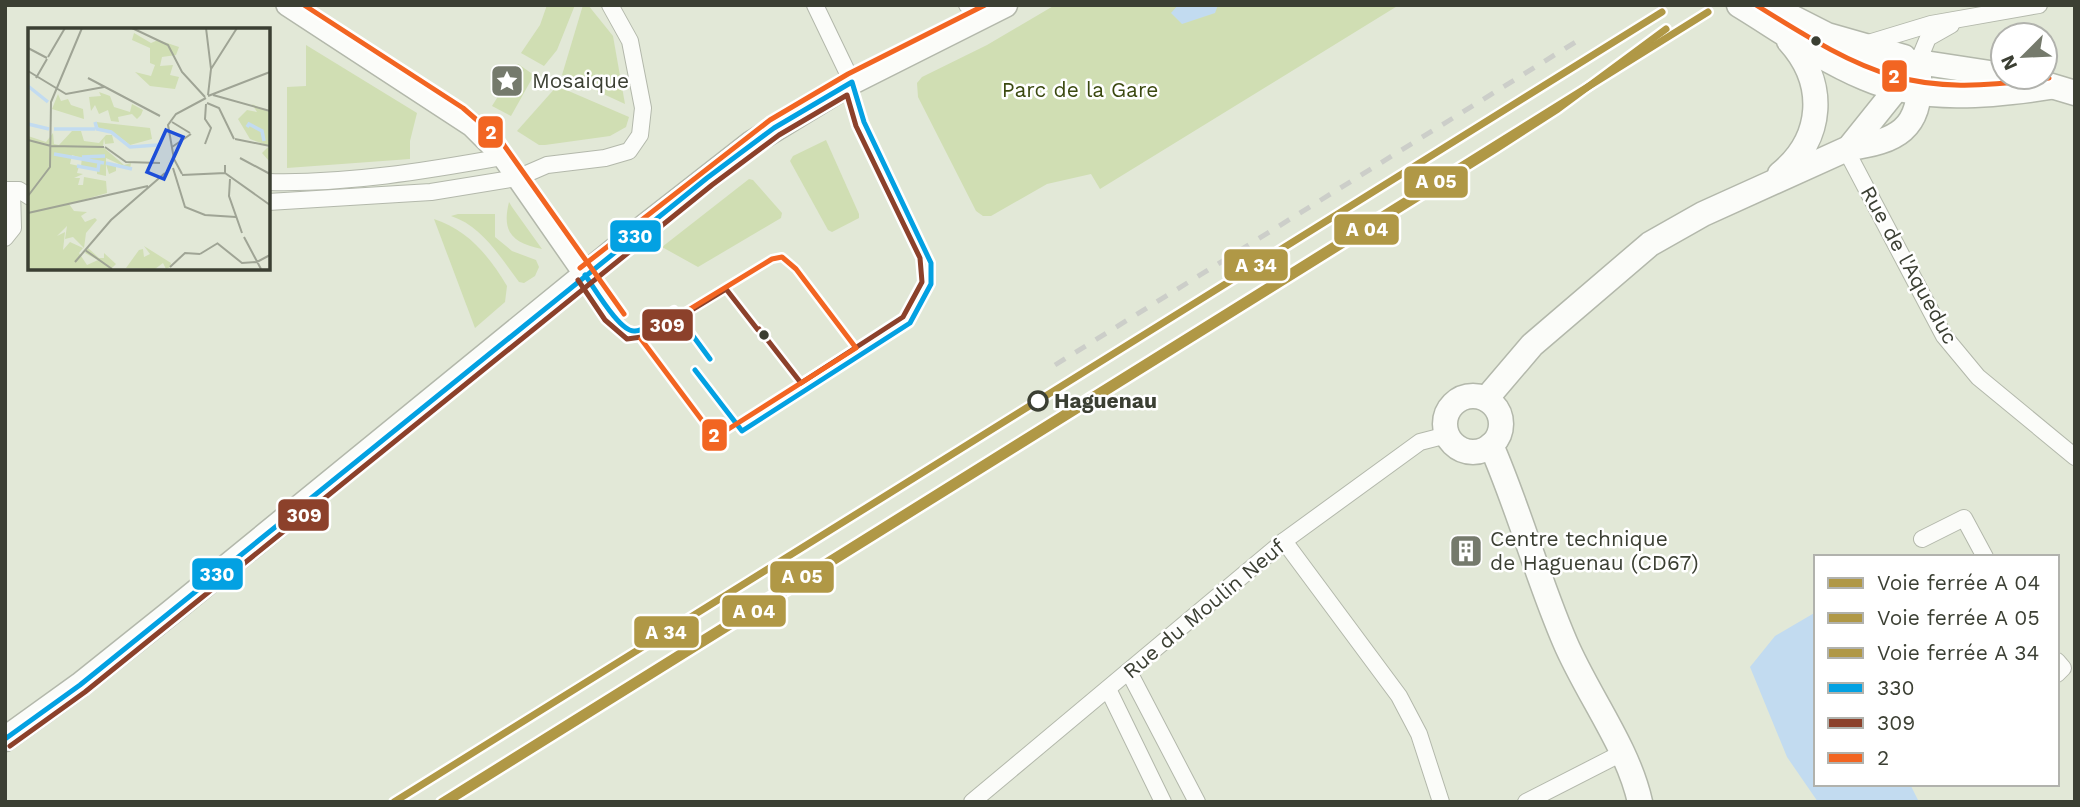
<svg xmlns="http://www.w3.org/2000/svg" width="2080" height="807" font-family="'Work Sans',sans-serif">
	<rect width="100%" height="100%" fill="#e2e8d7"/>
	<g fill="#d0deb3">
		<polygon points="547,5 575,5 557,50 544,66 521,53 540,25"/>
		<polygon points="583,5 588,5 613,36 625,104 562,75"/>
		<polygon points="1055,5 1399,5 1100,189 1091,174 1047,184 991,216 983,216 976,211 918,97 917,83 922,77 987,45"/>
		<polygon points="306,45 417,113 410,141 410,159 287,168 287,87 306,86"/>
		<polygon points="518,64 534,75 511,116 492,106"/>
		<polygon points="557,86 629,117 626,127 610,136 545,145 539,145 517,131"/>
		<polygon points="826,140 859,214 859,218 832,232 828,230 790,161 793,156"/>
		<polygon points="749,179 753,180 782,213 781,218 698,267 662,247"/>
		<path d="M 509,202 L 512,207 L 542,249 C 514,243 501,234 509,202 Z"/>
		<path d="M 458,214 L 495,214 L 495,237 L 512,251 L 536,260 L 539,267 L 535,276 L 524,283 L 519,282 C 500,257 482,226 451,216 Z"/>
		<path d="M 434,219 C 468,230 489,256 507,286 L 505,302 L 475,328 Z"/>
	</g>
	<g fill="#c2dbf0">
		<polygon points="1178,5 1218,5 1215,13 1182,24 1171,13"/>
		<polygon points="1816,612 1816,784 1910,784 1919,802 1818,802 1787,757 1750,667 1775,636"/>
	</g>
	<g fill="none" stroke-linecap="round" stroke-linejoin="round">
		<defs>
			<g id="street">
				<polyline points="815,5 852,82"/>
				<polyline points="967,5 979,12 991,12"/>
				<polyline points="1865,44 1931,24 2039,5"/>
				<polyline points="1918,62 1928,38 1951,25"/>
				<polyline points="1846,150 1944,336 1978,377 2075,457"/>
				<path d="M 268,182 C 347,184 425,171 503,157"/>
				<polyline points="5,190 19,190 30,197"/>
				<polyline points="268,202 431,192 517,178 547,165 605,158 629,151 640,135 643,108 630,41 610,5"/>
				<polyline points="5,238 13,228 12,190"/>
				<polyline points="1922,539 1964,518 1985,557"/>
				<polyline points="1284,541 1399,696 1419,734 1441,802"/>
				<polyline points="2057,661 2063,668 2057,674"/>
				<polyline points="1129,672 1197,802"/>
				<polyline points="1108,689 1163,802"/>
				<polyline points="972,802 1284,541 1420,442 1447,435"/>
				<polyline points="1526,802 1622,753"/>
			</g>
			<polyline id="secondary" points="287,5 472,126 503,157 585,275"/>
			<g id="primary">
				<path d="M 1739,5 C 1780,30 1820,59 1865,78 C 1923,103 1990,96 2050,87"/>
				<polyline points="1772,7 1827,35 1904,57"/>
				<polyline points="1842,59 1862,63 1918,62 2003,75"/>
				<polyline points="2035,81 2075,93"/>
				<path d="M 1849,148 C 1896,142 1922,129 1919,77"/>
				<path d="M 1780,174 C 1824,138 1827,83 1789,41"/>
				<circle cx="1473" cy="424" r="28"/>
				<polyline points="1486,399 1532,345 1650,244 1703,214 1849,148 1918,62"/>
				<path d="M 1491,445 C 1519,509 1537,577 1565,642 C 1587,694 1628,747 1640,802"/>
				<polyline points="5,739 80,685 170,613 620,246 752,143 852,82 1005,5"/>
			</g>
		</defs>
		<use href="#street" stroke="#b3b8ab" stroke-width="18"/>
		<use href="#secondary" stroke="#b3b8ab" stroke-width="24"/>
		<use href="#primary" stroke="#b3b8ab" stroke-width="27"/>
		<use href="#street" stroke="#fbfcf9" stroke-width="16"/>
		<use href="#secondary" stroke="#fbfcf9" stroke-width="21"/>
		<use href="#primary" stroke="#fbfcf9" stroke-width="24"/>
		<polyline stroke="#cccec9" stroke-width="5" stroke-dasharray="12 12" stroke-linecap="butt" points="1055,365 1582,38"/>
		<defs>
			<g id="bus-1">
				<path d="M 585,275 C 594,287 620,333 635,331 C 648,330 663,316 674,310 L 710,359"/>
				<polyline points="5,739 80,685 707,178 774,128 852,82 864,122 931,263 931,284 910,323 742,431 695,370"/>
			</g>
			<g id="bus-2">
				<polyline points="578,280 605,320 627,339 649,336 726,289 758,330"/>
				<polyline points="10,746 85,692 712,185 779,135 847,95 856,126 920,258 922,282 903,317 801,383 759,329"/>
			</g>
			<g id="bus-3">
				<polyline points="304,5 463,108 501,141 624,314"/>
				<path d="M 1756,5 C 1871,77 1910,98 2049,78"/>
				<polygon points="782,257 796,269 856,348 719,435 713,435 641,339 772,259"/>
				<polyline points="580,268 770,120 848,74 985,5"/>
			</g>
		</defs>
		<use href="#bus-1" stroke="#fff" stroke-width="10"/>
		<use href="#bus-2" stroke="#fff" stroke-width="10"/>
		<use href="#bus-3" stroke="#fff" stroke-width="10"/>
		<use href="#bus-1" stroke="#03a1e2" stroke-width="5"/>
		<use href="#bus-2" stroke="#8c412b" stroke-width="5"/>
		<use href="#bus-3" stroke="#f26522" stroke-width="5"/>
		<defs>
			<polyline id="rail-1" points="448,802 1496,149 1558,109 1666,29"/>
			<polyline id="rail-2" points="441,802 1708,12"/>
			<polyline id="rail-3" points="394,802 1662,12"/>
		</defs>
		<use href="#rail-1" stroke="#fff" stroke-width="12"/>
		<use href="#rail-2" stroke="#fff" stroke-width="12"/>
		<use href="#rail-3" stroke="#fff" stroke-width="12"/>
		<use href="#rail-1" stroke="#b09846" stroke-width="7"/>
		<use href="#rail-2" stroke="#b09846" stroke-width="7"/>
		<use href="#rail-3" stroke="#b09846" stroke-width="7"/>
	</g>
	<defs>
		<symbol id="sight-square" viewBox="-11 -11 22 22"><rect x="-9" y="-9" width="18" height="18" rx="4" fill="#757a6c" stroke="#fff"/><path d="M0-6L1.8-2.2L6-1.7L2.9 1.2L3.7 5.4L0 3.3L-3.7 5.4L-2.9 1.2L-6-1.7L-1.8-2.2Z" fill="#fff"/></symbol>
		<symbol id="building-square" viewBox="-11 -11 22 22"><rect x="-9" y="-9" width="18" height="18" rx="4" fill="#757a6c" stroke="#fff"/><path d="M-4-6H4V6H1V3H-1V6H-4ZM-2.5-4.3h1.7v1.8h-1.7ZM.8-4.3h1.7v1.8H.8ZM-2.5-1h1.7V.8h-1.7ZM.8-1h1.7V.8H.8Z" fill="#fff"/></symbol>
	</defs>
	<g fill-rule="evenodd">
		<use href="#sight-square" x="488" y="62" width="38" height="38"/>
		<use href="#building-square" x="1447" y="532" width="38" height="38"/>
	</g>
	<g fill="#3b3f33" stroke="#fff" stroke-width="2.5">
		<circle cx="1816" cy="41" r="6"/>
		<circle cx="764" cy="335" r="6"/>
	</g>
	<circle fill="#fff" stroke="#3b3f33" stroke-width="3.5" cx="1038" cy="401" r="9"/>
	<g text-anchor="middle" stroke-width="5" stroke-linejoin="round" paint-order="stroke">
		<g font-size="21" fill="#3b3f33" stroke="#fff" text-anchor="start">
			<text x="532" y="88">Mosaique</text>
			<text x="1490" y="546">Centre technique<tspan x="1490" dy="24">de Haguenau (CD67)</tspan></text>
		</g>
		<g font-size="21" fill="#3b4910" stroke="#fff">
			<text x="1080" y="97">Parc de la Gare</text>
		</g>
		<g font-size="21" fill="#3b3f33" stroke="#fff">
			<text transform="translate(1909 265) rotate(61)" y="7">Rue de l'Aqueduc</text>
			<text transform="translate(1204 609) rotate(-40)" y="7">Rue du Moulin Neuf</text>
		</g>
		<g font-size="21" font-weight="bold" fill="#3b3f33" stroke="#fff" text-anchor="start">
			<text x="1054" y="408">Haguenau</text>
		</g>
	</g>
	<g transform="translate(28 28)">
		<rect width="242" height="242" fill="#e2e8d7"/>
		<path d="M 106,5 L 123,15 L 130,12 L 151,19 L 148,27 L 134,29 L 132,38 L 145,37 L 142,47 L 151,49 L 147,61 L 122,58 L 107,44 L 123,48 L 127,37 L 122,35 L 122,20 L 104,12 ZM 71,64 L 82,68 L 86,79 L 102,84 L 104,76 L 115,82 L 113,87 L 109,91 L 104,86 L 90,89 L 91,94 L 83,93 L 80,82 L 71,86 L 67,77 L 63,83 L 61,69 L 73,68 ZM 30,66 L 33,73 L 40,71 L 43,77 L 55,81 L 56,91 L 24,81 ZM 224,76 L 241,84 L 241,133 L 234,125 L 241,118 L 222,111 L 210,91 L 219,82 L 229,84 ZM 68,94 L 122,100 L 124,111 L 102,117 L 85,104 L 71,101 ZM 44,103 L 53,103 L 56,113 L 71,115 L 78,107 L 84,107 L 86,115 L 77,116 L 76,110 L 75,119 L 96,137 L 103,135 L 102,141 L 78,130 L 78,135 L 88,137 L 88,143 L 81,146 L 78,136 L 78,148 L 69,146 L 69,142 L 53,138 L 54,130 L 44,127 L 42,136 L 51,138 L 49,145 L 55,146 L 46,150 L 52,150 L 50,157 L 55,157 L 56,149 L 78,153 L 79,165 L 41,176 L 46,183 L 59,184 L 53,188 L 57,194 L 67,190 L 69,192 L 58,205 L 56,220 L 45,209 L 37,211 L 39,198 L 29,208 L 37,204 L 35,222 L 42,214 L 55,220 L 51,225 L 59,237 L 70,232 L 57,225 L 60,220 L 71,230 L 76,230 L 76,225 L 88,236 L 83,241 L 0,241 L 0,108 L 18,114 L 25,105 L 26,116 L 31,117 ZM 116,218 L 143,235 L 142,239 L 138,241 L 135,235 L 127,241 L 98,240 L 111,222 L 115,221 L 116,229 L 122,226 Z" fill="#d0deb3"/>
		<path fill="none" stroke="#c2dbf0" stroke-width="3.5" d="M 0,58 L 20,74M 67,94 L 69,101 L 83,104 L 102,119 L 130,117M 0,96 L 21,101M 219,99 L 221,96 L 234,103 L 236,113M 26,101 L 67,101M 26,126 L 76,135M 54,129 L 77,128M 78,135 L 104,141M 49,138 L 70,142 L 71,135"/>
		<path fill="none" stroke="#9fa495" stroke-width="2" d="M 104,0 L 140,17 L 154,44 L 177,69M 178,0 L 183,41M 0,20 L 19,30M 20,29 L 37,0M 0,43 L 38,66 L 76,59M 8,50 L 19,31M 60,50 L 132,88M 180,67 L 183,41 L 209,0M 185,67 L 242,83M 180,68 L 242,44M 179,75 L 191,80 L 206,111M 144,94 L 162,105M 207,111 L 242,118M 0,112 L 23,118 L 76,119M 177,116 L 183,100 L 177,91 L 178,76M 77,119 L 98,134 L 132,135M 144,119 L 163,106M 212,130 L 242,146M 145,140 L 157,179 L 177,187 L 208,189M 197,145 L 242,177M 154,146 L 146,131 L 140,97 L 148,86 L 178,70M 154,147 L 197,145 L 197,137M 202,151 L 201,168 L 214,205M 0,168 L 22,139 L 23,74 L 54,0M 0,185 L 120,158M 216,209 L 233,241M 189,215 L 214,235 L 229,234 L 242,227M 57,222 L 84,241M 172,226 L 190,215M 47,234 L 83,192 L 137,145M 142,239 L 157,225 L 172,226"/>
		<path fill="#1d4ed8" fill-opacity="0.15" stroke="#1d4ed8" stroke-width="3.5" d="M 138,102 L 155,109 L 136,151 L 119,144 Z"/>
		<rect width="242" height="242" fill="none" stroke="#3b3f33" stroke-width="3.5"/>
	</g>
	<g stroke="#fff" stroke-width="2.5">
		<rect x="1881" y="59" width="27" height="34" rx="7" fill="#f26522"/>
		<rect x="477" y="115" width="27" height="34" rx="7" fill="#f26522"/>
		<rect x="1403" y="165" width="66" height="34" rx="7" fill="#b09846"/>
		<rect x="1333" y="213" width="67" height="33" rx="7" fill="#b09846"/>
		<rect x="609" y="219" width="53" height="34" rx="7" fill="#03a1e2"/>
		<rect x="1223" y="248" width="66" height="34" rx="7" fill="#b09846"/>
		<rect x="641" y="308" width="53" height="34" rx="7" fill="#8c412b"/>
		<rect x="701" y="418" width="27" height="34" rx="7" fill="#f26522"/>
		<rect x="277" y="498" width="53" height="34" rx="7" fill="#8c412b"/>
		<rect x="191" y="557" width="53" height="34" rx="7" fill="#03a1e2"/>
		<rect x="769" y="560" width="66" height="34" rx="7" fill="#b09846"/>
		<rect x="721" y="594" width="66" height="34" rx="7" fill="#b09846"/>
		<rect x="633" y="615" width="67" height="34" rx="7" fill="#b09846"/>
	</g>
	<g font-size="19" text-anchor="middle" font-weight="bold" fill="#fff">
		<text x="1894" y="83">2</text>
		<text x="491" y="139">2</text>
		<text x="1436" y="188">A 05</text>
		<text x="1367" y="236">A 04</text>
		<text x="635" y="243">330</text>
		<text x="1256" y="272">A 34</text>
		<text x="667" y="332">309</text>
		<text x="714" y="442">2</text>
		<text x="304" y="522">309</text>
		<text x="217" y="581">330</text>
		<text x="802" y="583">A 05</text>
		<text x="754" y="618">A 04</text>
		<text x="666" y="639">A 34</text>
	</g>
	<rect width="2080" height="807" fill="none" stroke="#3b3f33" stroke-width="14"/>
	<rect x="1814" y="555" width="245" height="231" fill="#ffffff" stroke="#b1b2ad" stroke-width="2"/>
	<rect x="1828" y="578" width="35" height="10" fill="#b09846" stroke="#b1b2ad" stroke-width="2"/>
	<text x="1877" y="590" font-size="21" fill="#3b3f33">Voie ferrée A 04</text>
	<rect x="1828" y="613" width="35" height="10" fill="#b09846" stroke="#b1b2ad" stroke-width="2"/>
	<text x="1877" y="625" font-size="21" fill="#3b3f33">Voie ferrée A 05</text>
	<rect x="1828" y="648" width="35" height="10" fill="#b09846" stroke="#b1b2ad" stroke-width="2"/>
	<text x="1877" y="660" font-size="21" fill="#3b3f33">Voie ferrée A 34</text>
	<rect x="1828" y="683" width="35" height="10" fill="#03a1e2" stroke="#b1b2ad" stroke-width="2"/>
	<text x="1877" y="695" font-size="21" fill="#3b3f33">330</text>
	<rect x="1828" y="718" width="35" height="10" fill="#8c412b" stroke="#b1b2ad" stroke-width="2"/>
	<text x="1877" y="730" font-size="21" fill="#3b3f33">309</text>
	<rect x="1828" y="753" width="35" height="10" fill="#f26522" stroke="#b1b2ad" stroke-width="2"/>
	<text x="1877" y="765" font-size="21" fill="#3b3f33">2</text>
	<g transform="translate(2024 56) rotate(246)"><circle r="33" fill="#ffffff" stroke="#b1b2ad" stroke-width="2"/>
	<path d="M0-5L12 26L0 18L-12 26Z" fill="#757a6c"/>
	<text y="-10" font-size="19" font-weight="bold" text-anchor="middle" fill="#3b3f33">N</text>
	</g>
</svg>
